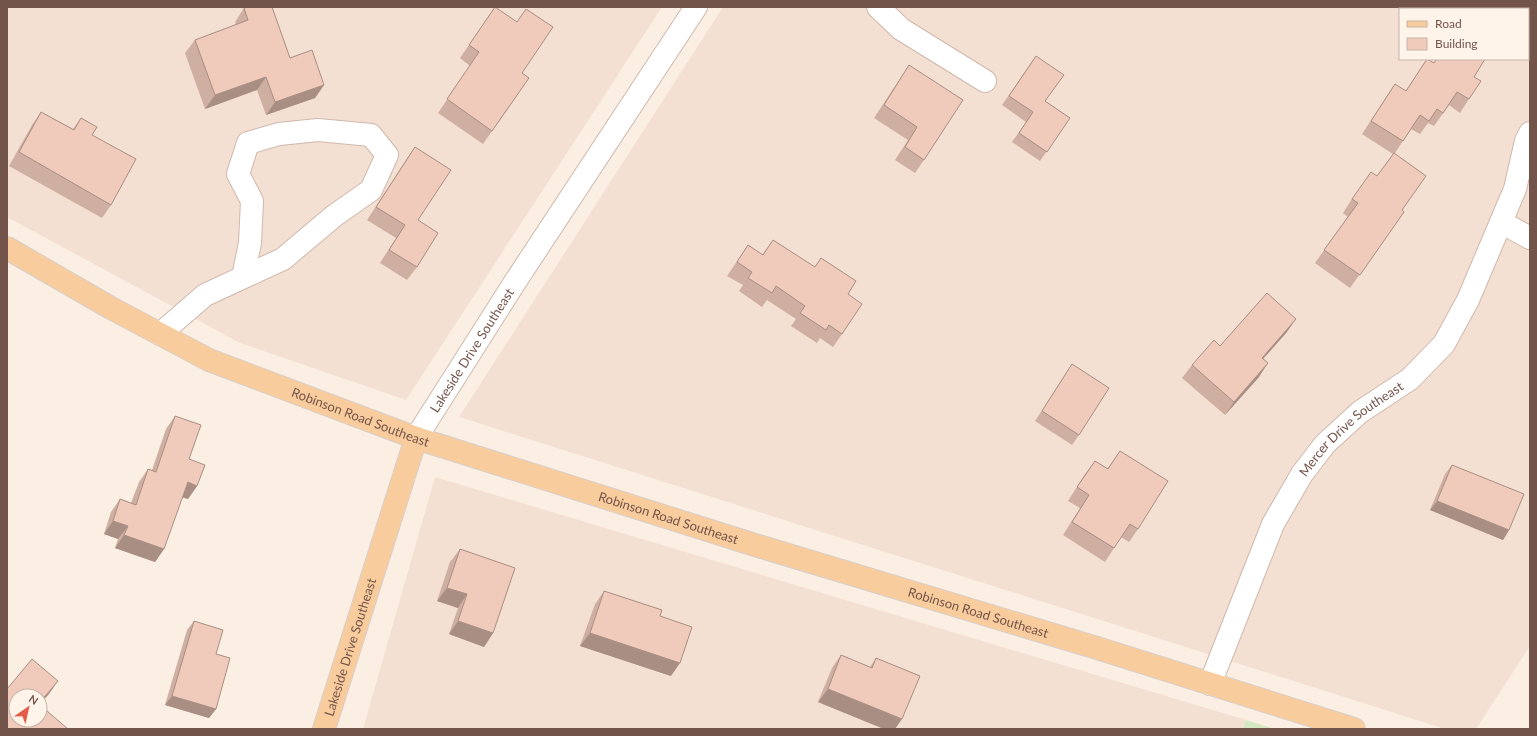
<svg xmlns="http://www.w3.org/2000/svg" width="1537" height="736" font-family="Lato,sans-serif">
	<rect width="100%" height="100%" fill="#fbefe3"/>
	<g fill="#f3e0d2" fill-rule="evenodd">
		<polygon points="7,7 662,7 406,400 240,343 7,217"/>
		<path d="M 723,7 L 1530,7 L 1530,646 L 1476,729 L 1445,729 L 459,417 ZM 1400,9 L 1528,9 L 1528,59 L 1400,59 Z"/>
		<polygon points="435,477 1246,720 1243,729 363,729"/>
	</g>
	<polygon fill="#d6e8c2" points="1246,720 1275,729 1243,729"/>
	<g fill="none" stroke-linecap="round" stroke-linejoin="round">
		<defs>
			<g id="minor">
				<polyline points="878,7 901,29 985,81"/>
				<polyline points="1501,222 1530,238"/>
				<polyline points="160,334 205,295 283,259 334,216 371,190 387,155 371,135 318,130 279,134 248,143 238,174 252,201 250,243 243,277"/>
				<path id="s1" d="M 416,438 L 515,282 L 696,7"/>
				<path id="s2" d="M 1210,684 L 1273,524 L 1302,474 L 1325,444 L 1360,412 L 1410,379 L 1444,344 L 1468,300 L 1515,189 L 1526,141 L 1530,133"/>
			</g>
			<g id="major">
				<path id="s3" d="M 7,248 L 111,308 L 209,360 L 416,438 L 755,545 L 1097,648 L 1354,729"/>
				<path id="s4" d="M 324,729 L 416,438"/>
			</g>
		</defs>
		<use href="#minor" stroke="#cfb8ad" stroke-width="24"/>
		<use href="#major" stroke="#d8cfcc" stroke-width="24"/>
		<use href="#minor" stroke="#fff" stroke-width="22"/>
		<use href="#major" stroke="#f9cc9d" stroke-width="22"/>
	</g>
	<g fill="#ceafa1">
		<polygon points="495,7 522,73 529,78 483,144 438,113 470,66 460,58"/>
		<polygon points="1473,7 1508,7 1506,9 1476,9"/>
		<polygon points="244,8 290,58 324,85 315,98 266,115 257,90 205,109 185,53 195,40 236,25 235,22"/>
		<polygon points="1036,56 1045,101 1070,118 1040,161 1012,142 1026,122 1002,105"/>
		<polygon points="1427,59 1434,63 1436,59 1485,59 1474,77 1469,99 1460,113 1449,105 1434,126 1428,123 1420,134 1411,129 1395,153 1402,210 1404,212 1350,288 1315,263 1348,217 1343,213 1352,199 1377,176 1393,154 1362,134 1395,84 1406,91"/>
		<polygon points="909,65 924,160 915,173 895,160 908,140 874,118"/>
		<polygon points="41,112 73,129 81,118 92,135 111,205 102,218 9,166 32,125"/>
		<polygon points="415,147 418,220 417,267 407,280 380,263 396,238 367,220 406,160"/>
		<polygon points="773,240 848,294 842,334 833,347 820,338 817,343 791,326 796,319 767,300 762,307 739,291 743,285 727,276 748,245 762,255"/>
		<polygon points="1287,332 1263,359 1259,377 1225,415 1182,378 1192,365 1220,346"/>
		<polygon points="1072,364 1079,435 1072,445 1035,421"/>
		<polygon points="175,416 197,486 188,499 182,497 164,549 155,562 115,548 118,539 104,534 111,512 120,499 131,503 139,482 148,469 152,470 166,429"/>
		<polygon points="1120,451 1138,529 1129,542 1121,537 1105,562 1063,535 1080,508 1068,501 1085,474 1095,461 1107,469"/>
		<polygon points="1452,465 1509,530 1503,540 1430,510 1445,474"/>
		<polygon points="460,549 493,633 484,647 449,634 458,608 437,601 450,562"/>
		<polygon points="604,591 660,616 671,676 580,646 595,604"/>
		<polygon points="194,621 216,709 209,718 165,705 187,630"/>
		<polygon points="841,655 870,667 876,658 895,729 884,729 818,702 832,668"/>
	</g>
	<g fill="#a88e83">
		<polygon points="266,77 257,90 205,109 215,95"/>
		<polygon points="324,85 315,98 266,115 275,102"/>
		<polygon points="1296,319 1287,332 1252,371 1262,358"/>
		<polygon points="1268,363 1259,377 1225,415 1234,402"/>
		<polygon points="188,482 197,486 188,499 178,496"/>
		<polygon points="1437,501 1509,530 1503,540 1430,510"/>
		<polygon points="113,521 128,526 118,539 104,534"/>
		<polygon points="124,535 164,549 155,562 115,548"/>
		<polygon points="447,588 467,594 458,608 437,601"/>
		<polygon points="458,621 493,633 484,647 449,634"/>
		<polygon points="590,633 680,663 671,676 580,646"/>
		<polygon points="58,681 49,694 40,704 40,702"/>
		<polygon points="828,689 902,719 895,729 884,729 818,702"/>
		<polygon points="172,696 216,709 209,718 165,705"/>
	</g>
	<g fill="#f0cbbb" stroke="#a88e83">
		<polygon points="248,7 272,7 290,58 312,50 324,85 275,102 266,77 215,95 195,40 248,20 244,8"/>
		<polygon points="495,7 517,22 526,9 553,27 522,73 529,78 492,131 447,99 479,52 469,45"/>
		<polygon points="1501,7 1507,7 1506,9 1504,9"/>
		<polygon points="1036,56 1064,75 1045,101 1070,118 1047,152 1019,133 1033,112 1009,96"/>
		<polygon points="1427,59 1434,63 1437,59 1485,59 1474,77 1481,81 1469,99 1457,92 1443,113 1437,109 1429,121 1420,115 1403,141 1371,121 1395,84 1406,91"/>
		<polygon points="909,65 963,100 924,160 905,147 917,127 884,105"/>
		<polygon points="41,112 74,130 81,118 97,127 92,135 136,159 111,205 19,152"/>
		<polygon points="415,147 451,170 418,220 438,233 417,267 389,250 405,225 376,207"/>
		<polygon points="1394,153 1426,176 1402,210 1404,212 1360,275 1324,250 1358,203 1352,199 1371,172 1377,176"/>
		<polygon points="773,240 815,267 821,258 856,281 848,294 862,304 842,334 829,325 826,330 800,313 805,306 776,286 772,293 748,278 752,272 737,262 748,245 763,255"/>
		<polygon points="1267,293 1296,319 1262,358 1268,363 1234,402 1192,365 1214,340 1220,346"/>
		<polygon points="1072,364 1109,388 1079,435 1042,411"/>
		<polygon points="175,416 201,425 189,459 205,465 197,486 188,482 164,549 124,535 128,526 113,521 120,499 136,505 148,469 156,472"/>
		<polygon points="1120,451 1168,481 1138,529 1130,524 1114,548 1072,522 1089,495 1077,487 1095,461 1108,469"/>
		<polygon points="1452,465 1524,494 1509,530 1437,501"/>
		<polygon points="460,549 515,568 493,633 458,621 467,594 447,588"/>
		<polygon points="604,591 662,610 660,616 692,627 680,663 590,633"/>
		<polygon points="194,621 223,630 216,654 230,658 216,709 172,696"/>
		<polygon points="841,655 872,668 876,658 920,676 902,719 828,689"/>
		<polygon points="32,659 58,681 40,702 40,696 16,696 16,720 40,720 40,705 68,729 7,729 7,689"/>
	</g>
	<g text-anchor="middle" stroke-width="4" stroke-linejoin="round" paint-order="stroke">
		<g font-size="13" fill="#73544a" stroke="#fff4e9">
			<text dy="5" stroke="none"><textPath href="#s1" startOffset="104">Lakeside Drive Southeast</textPath></text>
			<text dy="5" stroke="none"><textPath href="#s3" startOffset="393">Robinson Road Southeast</textPath></text>
			<text dy="5" stroke="none"><textPath href="#s2" startOffset="297">Mercer Drive Southeast</textPath></text>
			<text dy="5" stroke="none"><textPath href="#s3" startOffset="717">Robinson Road Southeast</textPath></text>
			<text dy="5" stroke="none"><textPath href="#s3" startOffset="1041">Robinson Road Southeast</textPath></text>
			<text dy="5" stroke="none"><textPath href="#s4" startOffset="86">Lakeside Drive Southeast</textPath></text>
		</g>
	</g>
	<rect width="1537" height="736" fill="none" stroke="#73544a" stroke-width="16"/>
	<rect x="1399" y="8" width="130" height="52" fill="#fff4e9" stroke="#c7b4a9"/>
	<rect x="1407" y="21" width="20" height="6" fill="#f9cc9d" stroke="#c7b4a9"/>
	<text x="1435" y="28" font-size="12" fill="#73544a">Road</text>
	<rect x="1407" y="38" width="20" height="12" fill="#f0cbbb" stroke="#c7b4a9"/>
	<text x="1435" y="48" font-size="12" fill="#73544a">Building</text>
	<g transform="translate(28 708) rotate(34)"><circle r="19" fill="#fff4e9" stroke="#c7b4a9"/>
	<path d="M0-3L7 15L0 10L-7 15Z" fill="#e35c4b"/>
	<text y="-6" font-size="11" font-weight="bold" text-anchor="middle" fill="#73544a">N</text>
	</g>
</svg>
